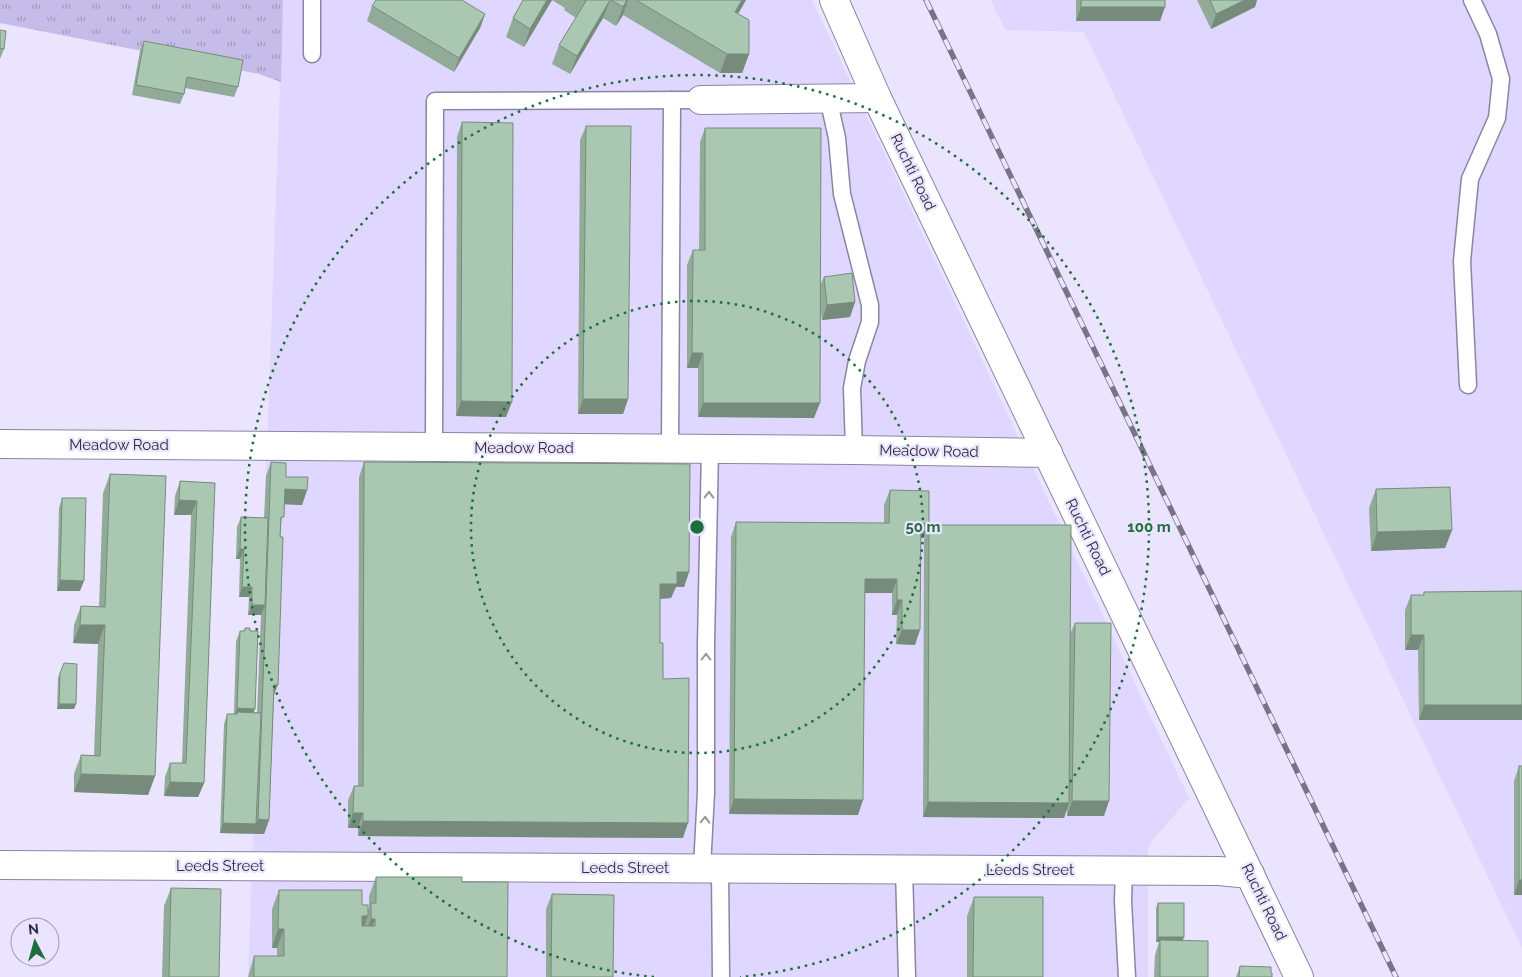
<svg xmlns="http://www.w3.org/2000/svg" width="1522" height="977" font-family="Raleway,sans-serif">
	<defs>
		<pattern id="grass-tufts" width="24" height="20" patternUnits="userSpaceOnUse" patternTransform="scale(1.25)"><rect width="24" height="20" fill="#c5bce9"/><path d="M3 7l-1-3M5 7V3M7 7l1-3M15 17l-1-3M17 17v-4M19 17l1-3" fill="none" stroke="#a199be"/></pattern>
	</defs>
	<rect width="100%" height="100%" fill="#eae4ff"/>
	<g fill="#dfd7ff">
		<polygon points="283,0 812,0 1189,798 1148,846 1148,977 248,977"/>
		<polygon points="991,0 1522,0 1522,948 1084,32 1005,30"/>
	</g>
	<polygon fill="url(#grass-tufts)" points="0,0 283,0 281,82 259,74 0,23"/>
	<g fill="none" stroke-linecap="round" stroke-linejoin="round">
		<defs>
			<g id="service">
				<polyline points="312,54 312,0"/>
				<polyline points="828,98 837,138 842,194 870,305 870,322 857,361 852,388 854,450"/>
				<polyline points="1468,385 1462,261 1470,179 1497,118 1501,79 1488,34 1472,0"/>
				<polyline points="434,447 435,101 701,100"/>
				<polyline points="670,448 672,100"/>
				<polyline points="702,868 706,792 706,644 710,449"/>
				<polyline points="720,869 721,977"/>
				<polyline points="904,869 907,977"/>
				<polyline points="1124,871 1123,901 1127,977"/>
			</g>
			<g id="minor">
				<polyline points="877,98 1299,977"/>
				<polyline points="701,100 877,98 834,0"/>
				<polyline points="0,444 854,450 1048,453"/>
				<polyline points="0,865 1219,871 1250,874"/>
			</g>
		</defs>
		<use href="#service" stroke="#8b85a3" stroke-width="19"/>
		<use href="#minor" stroke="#8b85a3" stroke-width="30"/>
		<use href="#service" stroke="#fff" stroke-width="16"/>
		<use href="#minor" stroke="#fff" stroke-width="28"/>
		<defs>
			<polyline id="rail" points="926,0 1396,977"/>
		</defs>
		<use href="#rail" stroke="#787486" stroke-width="5.5"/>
		<use href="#rail" stroke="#eae4ff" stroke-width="4" stroke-dasharray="11" stroke-linecap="butt"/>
	</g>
	<g fill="#92ab98">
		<polygon points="523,0 552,0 524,47 506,37 513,18"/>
		<polygon points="552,0 746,0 738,14 749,54 742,73 720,73 623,15 616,26 603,18 570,74 552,64 559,45 576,18 564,10 565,8"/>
		<polygon points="1076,0 1165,0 1160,21 1076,21"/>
		<polygon points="1197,0 1257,0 1255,7 1211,29"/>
		<polygon points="372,6 485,14 480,28 454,72 367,21"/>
		<polygon points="0,30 4,49 0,59"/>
		<polygon points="144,41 238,87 234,97 185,88 184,94 180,104 132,95 140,51"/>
		<polygon points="462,122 506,417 456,416 457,137"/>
		<polygon points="586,126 628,399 623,414 578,414 580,140"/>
		<polygon points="705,128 820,286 824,277 855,302 850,317 822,320 820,307 814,418 698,417 698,368 687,368 687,265 693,250 699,250 700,142"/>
		<polygon points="271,462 286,477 307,490 302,505 284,504 281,524 269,820 264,834 220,833 224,724 227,714 234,714 236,641 240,631 244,631 245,628 254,713 257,713 261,615 248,615 249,597 239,597 240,559 236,559 237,527 241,517 264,518 266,476"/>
		<polygon points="364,462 689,572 684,587 676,587 671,598 660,599 660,643 663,679 683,838 358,836 358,828 348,828 348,800 354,786 358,786 359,477"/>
		<polygon points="110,474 155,776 148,795 74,792 74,774 81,755 94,755 98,644 73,643 74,625 81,606 99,607 103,493"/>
		<polygon points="180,481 215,483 204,783 198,797 164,796 165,777 170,763 182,763 191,515 174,515 175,496"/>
		<polygon points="1376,489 1452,530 1445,548 1371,551 1369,508"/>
		<polygon points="890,490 924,538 921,538 915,645 896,644 897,615 892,615 892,593 865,593 858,815 729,814 731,537 736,522 884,523 884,505"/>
		<polygon points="62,498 80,591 57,591 59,508"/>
		<polygon points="929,525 1070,634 1075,623 1104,816 1067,816 1067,809 1064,818 923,817 924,539"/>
		<polygon points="1522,591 1522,720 1419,720 1418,650 1405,650 1405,610 1411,595 1423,595 1424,592"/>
		<polygon points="60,673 76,704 74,709 57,709 58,678"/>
		<polygon points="1519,766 1522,895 1514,895 1514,781"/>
		<polygon points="376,877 462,882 507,977 248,977 254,956 277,956 277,948 272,948 272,909 279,890 362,905 368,911 369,907 369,896"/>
		<polygon points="171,888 219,977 162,977 164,906"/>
		<polygon points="552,894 613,977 546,977 546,909"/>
		<polygon points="974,897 1043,977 967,977 967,916"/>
		<polygon points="1158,903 1183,941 1208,977 1154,977 1155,955 1159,942 1156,942 1156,908"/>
		<polygon points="1240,966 1271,973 1272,977 1236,977"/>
	</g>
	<g fill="#778b7c">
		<polygon points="547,0 552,0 524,47 530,29"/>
		<polygon points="610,0 603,18 570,74 577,56"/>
		<polygon points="627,0 628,0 623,15 616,26 623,7"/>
		<polygon points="742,0 746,0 728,31 735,12"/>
		<polygon points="1245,0 1257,0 1255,7 1211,29 1216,14"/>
		<polygon points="1081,7 1165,7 1160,21 1076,21"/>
		<polygon points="485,14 480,28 454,72 459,58"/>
		<polygon points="727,54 749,54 742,73 720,73"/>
		<polygon points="855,302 850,317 822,320 827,305"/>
		<polygon points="692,353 703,353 698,368 687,368"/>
		<polygon points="583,399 628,399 623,414 578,414"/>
		<polygon points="461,401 512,402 506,417 456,416"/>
		<polygon points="703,403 820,403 814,418 698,417"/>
		<polygon points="285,489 307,490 302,505 279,504"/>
		<polygon points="179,500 197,501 191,515 174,515"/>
		<polygon points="921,523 929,524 924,538 916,538"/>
		<polygon points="1452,530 1445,548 1371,551 1377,532"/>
		<polygon points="240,549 244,549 240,559 236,559"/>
		<polygon points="677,572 689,572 684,587 676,587 671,598 655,599 660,584"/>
		<polygon points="865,579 897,579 892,593 860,593"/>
		<polygon points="60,580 84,581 80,591 57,591"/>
		<polygon points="242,587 252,587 249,597 239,597"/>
		<polygon points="897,600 902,600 897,615 892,615"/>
		<polygon points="252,605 265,605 261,615 248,615"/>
		<polygon points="80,625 105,625 98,644 73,643"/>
		<polygon points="902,630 920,630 915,645 896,644"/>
		<polygon points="1411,635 1424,635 1418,650 1405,650"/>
		<polygon points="274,685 278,685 272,699"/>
		<polygon points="59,704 76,704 74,709 57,709"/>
		<polygon points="1424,705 1522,705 1522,720 1419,720"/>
		<polygon points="237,708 255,709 251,719 237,712 235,718 234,718"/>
		<polygon points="81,774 155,776 148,795 74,792"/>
		<polygon points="170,782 204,783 198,797 164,796"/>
		<polygon points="734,799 863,800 858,815 729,814"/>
		<polygon points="1072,801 1109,801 1104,816 1067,816"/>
		<polygon points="928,802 1069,803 1064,818 923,817"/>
		<polygon points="353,813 363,813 358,828 348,828"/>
		<polygon points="258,819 269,820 264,834 220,833 223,823 256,824"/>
		<polygon points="363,821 688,823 683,838 358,836"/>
		<polygon points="1519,880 1522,880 1522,895 1514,895"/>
		<polygon points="362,916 368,916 361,935"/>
		<polygon points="371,919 375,919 368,937 364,938"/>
		<polygon points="278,929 284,929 277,948 272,948"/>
		<polygon points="1158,937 1184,937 1182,943 1156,942"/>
	</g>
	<g fill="#aac7b1" stroke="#778b7c">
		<polygon points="376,0 462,0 485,14 459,58 372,6"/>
		<polygon points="523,0 547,0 530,29 513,18"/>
		<polygon points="584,0 610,0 577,56 559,45 586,1"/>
		<polygon points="611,0 627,0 623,7"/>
		<polygon points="636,0 742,0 735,12 749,20 749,54 727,54"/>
		<rect x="1081" y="0" width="84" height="7"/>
		<polygon points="1210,0 1245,0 1216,14"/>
		<polygon points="0,30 6,31 4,49 0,48"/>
		<polygon points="144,41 243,60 238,87 187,77 184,94 136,85"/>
		<polygon points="462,122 513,123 512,402 461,401"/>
		<polygon points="586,126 631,126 628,399 583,399"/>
		<polygon points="705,128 821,128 820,403 703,403 703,353 692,353 693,250 705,250"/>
		<polygon points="852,273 855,302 827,305 824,277"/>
		<polygon points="271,462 286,463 286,477 308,477 307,490 285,489 284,517 281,517 280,537 283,537 278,685 274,685 269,820 258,819"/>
		<polygon points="364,462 690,464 689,572 677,572 677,584 660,584 660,643 663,643 663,679 689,678 688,823 363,821 363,813 353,813 354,786 363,786"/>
		<polygon points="110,474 166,476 155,776 81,774 81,755 100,756 105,625 80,625 81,606 105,607"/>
		<polygon points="180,481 215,483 204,783 170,782 170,763 186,763 197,501 179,500"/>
		<polygon points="1450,487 1452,530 1377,532 1376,489"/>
		<polygon points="890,490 929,491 929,524 921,523 920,630 902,630 902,600 897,600 897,579 865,579 863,800 734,799 736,522 889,523"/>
		<polygon points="62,498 86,498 84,581 60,580"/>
		<polygon points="241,517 268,518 265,605 252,605 252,587 242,587 244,549 240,549"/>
		<polygon points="929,525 1071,525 1069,803 928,802"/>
		<polygon points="1522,591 1522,705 1424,705 1424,635 1411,635 1411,595 1424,595 1424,592"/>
		<polygon points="1075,623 1111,623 1109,801 1072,801"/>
		<polygon points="245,628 250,628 250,631 258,631 255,709 237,708 240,631 245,631"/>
		<polygon points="64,663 77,664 76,704 59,704 60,673"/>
		<polygon points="237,712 261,713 256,824 223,823 227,714 237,714"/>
		<rect x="1519" y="766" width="3" height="114"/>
		<polygon points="376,877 462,877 462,882 508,882 507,977 254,977 254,956 284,956 284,929 278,929 279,890 362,890 362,905 368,905 368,916 362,916 362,926 375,926 375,919 371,919 371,903 376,903"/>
		<polygon points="171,888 221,889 219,977 169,977"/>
		<polygon points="552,894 614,895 613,977 551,977"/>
		<polygon points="974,897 1043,897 1043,977 973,977"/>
		<rect x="1158" y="903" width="26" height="34"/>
		<polygon points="1160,940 1208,941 1208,977 1160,977"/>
		<polygon points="1240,966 1271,967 1271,973 1272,973 1272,977 1239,977"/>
	</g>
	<defs><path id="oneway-chevron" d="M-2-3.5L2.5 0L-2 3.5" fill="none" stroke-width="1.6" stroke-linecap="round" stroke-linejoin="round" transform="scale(1.25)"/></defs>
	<g stroke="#98969d">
		<use href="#oneway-chevron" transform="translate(709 495) rotate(-89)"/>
		<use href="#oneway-chevron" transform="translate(706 657) rotate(-90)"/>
		<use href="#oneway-chevron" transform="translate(705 820) rotate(-88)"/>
	</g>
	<g fill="none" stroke="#1e6d3c" stroke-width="2.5" stroke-dasharray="2.5 5">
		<circle cx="697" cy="527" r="226"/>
		<path d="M654 977A452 452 0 1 1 740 977"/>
	</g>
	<g text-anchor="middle" stroke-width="4.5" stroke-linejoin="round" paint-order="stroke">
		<g font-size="15" fill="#312e3b" stroke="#eae4ff">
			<text transform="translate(913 172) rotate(64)" y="5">Ruchti Road</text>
			<text x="119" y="450">Meadow Road</text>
			<text x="524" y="453">Meadow Road</text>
			<text transform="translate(929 451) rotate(1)" y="5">Meadow Road</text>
			<text transform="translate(1088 537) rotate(64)" y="5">Ruchti Road</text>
			<text x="220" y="871">Leeds Street</text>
			<text x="625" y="873">Leeds Street</text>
			<text x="1030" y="875">Leeds Street</text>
			<text transform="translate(1264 902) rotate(64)" y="5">Ruchti Road</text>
		</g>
	</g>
	<circle cx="697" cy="527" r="8" fill="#1e6d3c" stroke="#eae4ff" stroke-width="2.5"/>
	<g font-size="15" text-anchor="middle" font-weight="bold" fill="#1e6d3c" stroke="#eae4ff" stroke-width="4.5" stroke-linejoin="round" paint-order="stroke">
		<text x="923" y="532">50 m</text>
		<text x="1149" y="532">100 m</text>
	</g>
	<g transform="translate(35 942) rotate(354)"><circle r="24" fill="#eae4ff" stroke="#a09bb1"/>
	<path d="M0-4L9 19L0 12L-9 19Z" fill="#1e6d3c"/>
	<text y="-8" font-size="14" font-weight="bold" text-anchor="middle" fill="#312e3b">N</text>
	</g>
</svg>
